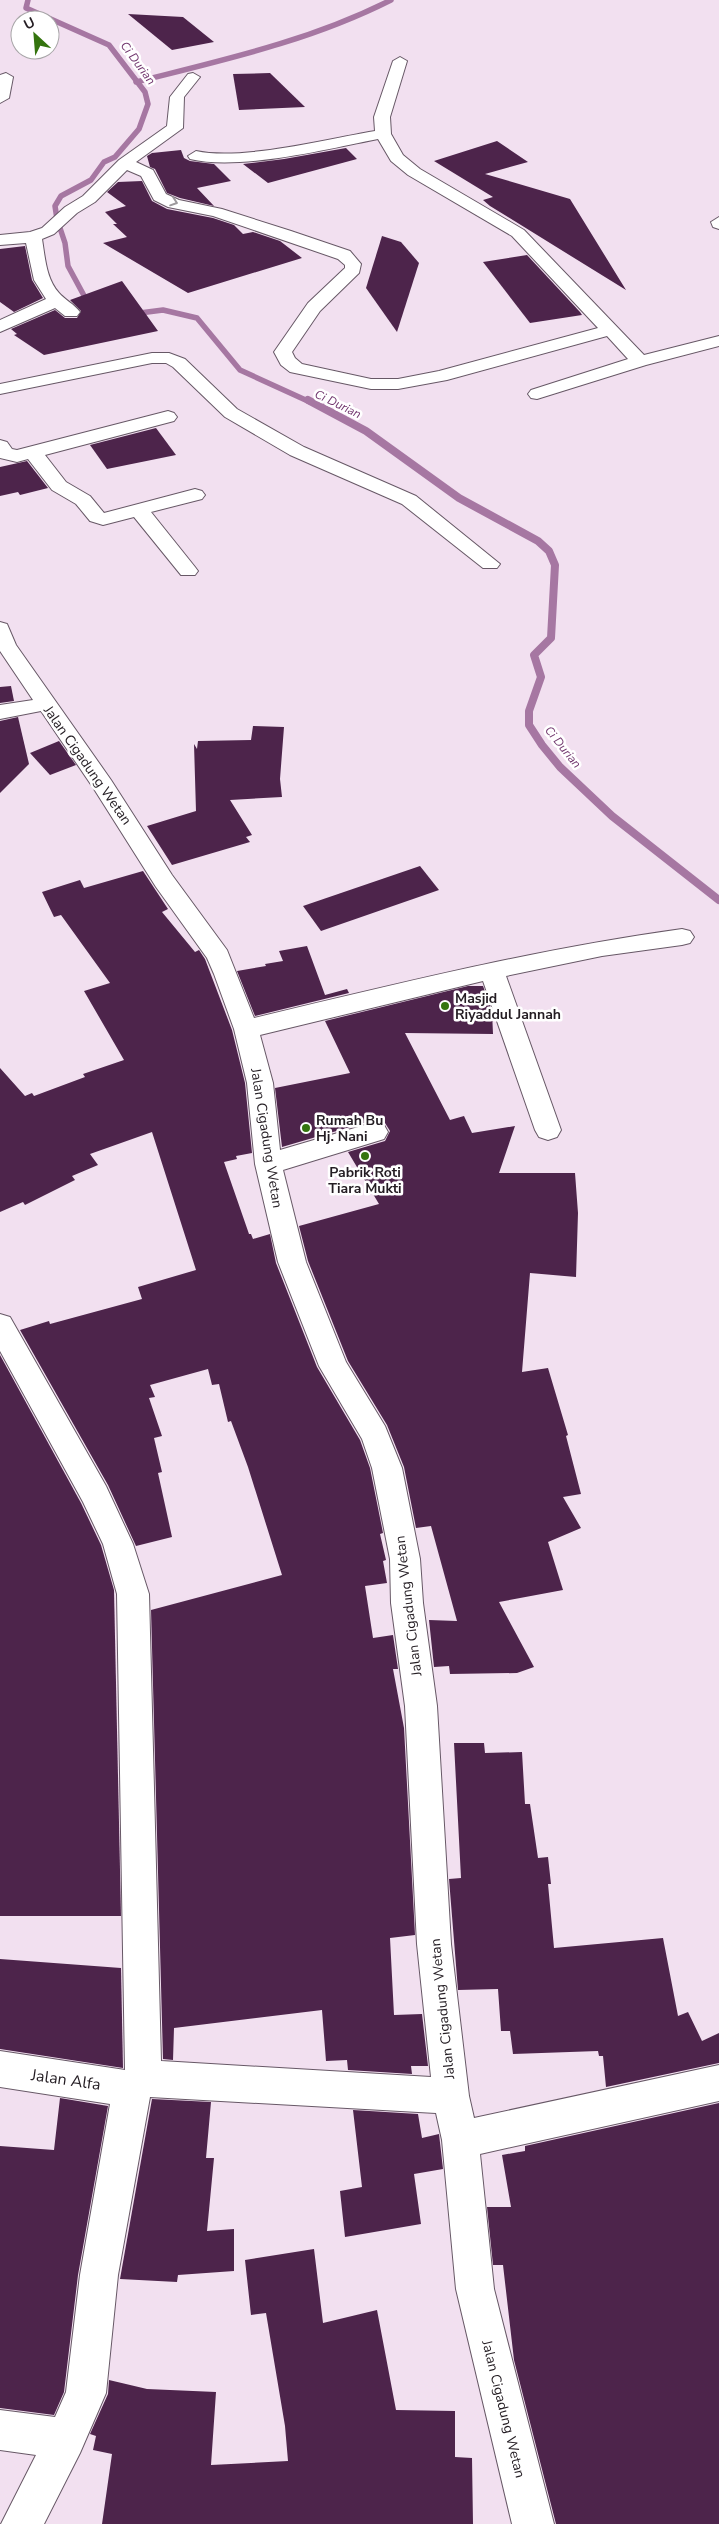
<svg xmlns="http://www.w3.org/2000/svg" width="719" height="2524" font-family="'Nunito Sans',sans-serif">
	<rect width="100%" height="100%" fill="#f2e0f0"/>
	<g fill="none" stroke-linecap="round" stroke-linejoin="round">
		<g stroke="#a677a2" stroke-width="5.5">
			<polyline points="28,0 26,8 109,45 145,92 148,104 139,129 115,157 104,162 91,180 61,196 55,206 57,219 65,243 68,266 88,303 92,305"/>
			<path d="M 136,82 C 223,60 310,41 391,0"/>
			<polyline points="132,314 163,310 197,318 240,370 310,402"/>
		</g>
		<polyline stroke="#a677a2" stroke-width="8" points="308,400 366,431 459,498 538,541 549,551 555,565 551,638 534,655 541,677 529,711 529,725 542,745 560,767 612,816 719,900"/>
	</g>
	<g fill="#4d244b">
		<polygon points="128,14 183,17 214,42 172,50"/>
		<polygon points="270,73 305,107 239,110 233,74"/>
		<polygon points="497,141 528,162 485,174 570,199 626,290 490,206 483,200 493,197 434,161"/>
		<polygon points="346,148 357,159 268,183 243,164 284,159"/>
		<polygon points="181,150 184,158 190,161 214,164 231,181 197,188 214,206 180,198 167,193 155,169 150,167 147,156 152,153"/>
		<polygon points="142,181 152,201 167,209 213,218 234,225 243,234 253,232 280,241 302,258 188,293 103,243 127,237 113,224 117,224 105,212 126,206 107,192 118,182"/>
		<polygon points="382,236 401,242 419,263 397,332 366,288"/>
		<polygon points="25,246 32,280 43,298 14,312 0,302 0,249"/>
		<polygon points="527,255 580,312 582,315 530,323 483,262"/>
		<polygon points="122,281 158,331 44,355 14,335 17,334 11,329 55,310 65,318 77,318 81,311 70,300"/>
		<polygon points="156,428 176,455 107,469 90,445"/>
		<polygon points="27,461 48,488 20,495 18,492 0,496 0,467"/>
		<polygon points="11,686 14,701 0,703 0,687"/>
		<polygon points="18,717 29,764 0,793 0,721"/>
		<polygon points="253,726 284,727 280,779 282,797 230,800 252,835 246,837 250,842 172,865 147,826 196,811 194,744 197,749 198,741 251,740"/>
		<polygon points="59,741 76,765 50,775 30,753"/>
		<polygon points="420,866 439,890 321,931 303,906"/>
		<polygon points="143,871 168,909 162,912 195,952 199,950 205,959 232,1030 245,1083 252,1153 236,1156 237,1159 224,1162 249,1234 251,1234 253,1239 270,1234 276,1263 317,1367 360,1440 370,1468 383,1533 380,1534 386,1560 383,1561 387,1583 365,1586 373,1638 393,1635 398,1669 393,1669 404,1728 415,1935 390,1938 394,2015 422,2014 428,2066 411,2066 412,2074 348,2070 347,2060 326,2061 322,2010 174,2028 173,2060 163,2059 151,1610 282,1575 248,1467 231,1421 228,1422 219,1384 212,1385 208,1369 150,1385 155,1397 149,1398 162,1436 154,1438 162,1472 158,1473 172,1537 136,1546 108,1485 20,1330 49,1321 50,1324 142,1299 138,1287 196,1270 152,1132 90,1154 98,1165 72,1176 75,1180 25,1205 23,1202 0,1212 0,1068 25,1096 32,1093 34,1096 85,1077 83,1074 124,1060 84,991 110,983 61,915 54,917 42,892 80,880 84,888"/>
		<polygon points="307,946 325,995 347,989 349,993 255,1016 237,971 266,966 265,964 283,961 279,951"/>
		<polygon points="468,986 483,986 492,1011 493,1034 405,1033 450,1120 464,1116 472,1133 515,1126 499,1173 575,1173 578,1213 576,1277 530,1273 522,1372 548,1368 568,1435 566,1436 581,1494 563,1497 581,1528 548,1542 563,1590 499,1602 534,1667 517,1673 450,1674 449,1666 434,1667 429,1620 457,1621 431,1526 416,1528 404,1467 387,1425 348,1361 308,1261 299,1226 379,1204 348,1152 385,1141 390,1131 385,1123 374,1120 282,1147 275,1088 350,1073 325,1021"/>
		<polygon points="0,1355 81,1503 101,1545 114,1590 121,1916 0,1916"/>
		<polygon points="454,1743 484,1743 485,1753 522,1752 525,1804 530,1804 538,1858 548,1857 551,1884 548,1884 554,1948 663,1938 678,2016 688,2012 702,2041 719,2033 719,2063 606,2087 603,2056 599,2056 598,2051 513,2054 510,2031 501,2031 498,1989 458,1990 449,1879 461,1878"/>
		<polygon points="0,1959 121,1968 123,2068 0,2049"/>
		<polygon points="60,2098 108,2106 78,2275 64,2392 54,2415 0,2408 0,2146 54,2150"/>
		<polygon points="152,2099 211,2102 206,2158 214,2158 207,2231 234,2229 234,2271 178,2275 177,2282 120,2279"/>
		<polygon points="719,2103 719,2524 556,2524 514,2360 503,2265 493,2265 487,2207 511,2207 502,2155 525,2151 525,2146"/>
		<polygon points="353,2110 418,2114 422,2138 439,2134 443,2169 414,2174 421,2224 345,2237 340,2191 362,2187"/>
		<polygon points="314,2249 323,2323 377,2310 396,2410 455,2411 455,2457 472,2458 473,2524 102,2524 112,2454 93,2450 96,2436 90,2434 108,2394 109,2380 147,2389 216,2392 211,2465 288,2461 285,2426 266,2313 251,2315 245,2260"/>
	</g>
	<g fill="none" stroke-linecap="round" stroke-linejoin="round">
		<defs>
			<g id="minor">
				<path d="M 400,57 L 407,61 L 390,117 L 391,134 L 403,155 L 420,169 L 524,230 L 644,355 L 719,336 L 719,346 L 646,365 L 537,399 L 531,398 L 528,394 L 531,390 L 628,359 L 607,336 L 447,380 L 398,389 L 371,389 L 290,372 L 281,365 L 274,352 L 308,303 L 345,268 L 345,265 L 338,259 L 213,216 L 168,207 L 154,200 L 141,176 L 127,170 L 95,202 L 77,213 L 54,234 L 42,239 C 45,257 46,279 59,293 C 65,300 74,304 80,312 L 77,316 L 65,316 L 55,308 L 0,332 L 0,320 L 46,299 L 34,280 L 26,243 L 0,245 L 0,235 L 30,232 L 42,228 L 65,207 L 83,196 L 119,160 L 167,126 L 170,97 L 188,74 L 193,73 L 200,77 L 184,97 L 183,128 L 136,162 L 153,170 L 166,194 L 179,200 L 222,209 L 291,231 L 350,251 L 361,264 L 359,273 L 320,311 L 292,352 L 295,358 L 302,364 L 371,379 L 398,379 L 439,371 L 598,328 L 512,236 L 408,175 L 391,161 L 378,139 C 328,149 239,171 190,159 L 188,156 L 196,151 C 242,161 327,139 375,131 L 374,117 L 393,61 Z"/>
				<polygon points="6,73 13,77 9,98 0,103 0,75"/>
				<polygon points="719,217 719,229 713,227 711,222"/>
				<polygon points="152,353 169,353 185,359 237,409 304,447 416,496 500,564 497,568 483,568 402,504 290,455 225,417 173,367 166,363 152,363 0,394 0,384"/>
				<polygon points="168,411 174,413 177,417 174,421 45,455 66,482 90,496 104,513 195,489 202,491 205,495 202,499 151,512 195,567 198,571 195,575 181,575 134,517 103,525 90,521 76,504 52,490 28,459 17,462 0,458 0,440 7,442 12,449 17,450"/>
				<path d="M 0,622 L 7,624 L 16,645 L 111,780 L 172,875 L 227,950 L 254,1018 C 396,984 537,949 682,929 L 690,931 L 694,937 L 690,943 L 682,945 L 602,956 L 506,976 L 561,1130 L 557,1137 L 548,1140 L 539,1137 L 535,1130 L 483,981 L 260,1035 L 273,1083 L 280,1150 L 375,1122 L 384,1125 L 388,1132 L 384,1139 L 283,1170 L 306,1262 L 346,1362 L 385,1426 L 402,1468 L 420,1559 L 423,1603 L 437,1706 L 451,1944 L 469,2096 L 474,2118 L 719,2065 L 719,2101 L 480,2154 L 494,2289 L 554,2524 L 512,2524 L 456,2289 L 442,2140 L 436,2113 L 150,2097 L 118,2275 L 106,2393 L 80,2453 L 44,2524 L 1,2524 L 36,2455 L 0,2450 L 0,2410 L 55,2417 L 66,2392 L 80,2275 L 110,2104 L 0,2087 L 0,2051 L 125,2070 L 117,1594 L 103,1544 L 83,1502 L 0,1351 L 0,1314 L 10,1317 L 106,1486 L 133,1544 L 149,1594 L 161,2061 L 431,2077 L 417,1944 L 405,1706 L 391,1603 L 390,1559 L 372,1468 L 362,1439 L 319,1366 L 278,1262 L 255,1164 L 247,1083 L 234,1029 L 214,974 L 207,958 L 156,887 L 94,789 L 41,711 L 0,719 L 0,705 L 33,700 L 0,651 Z"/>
			</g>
		</defs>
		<use href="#minor" stroke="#675866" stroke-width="2"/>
		<use href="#minor" fill="#fff" fill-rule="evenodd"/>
	</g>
	<defs><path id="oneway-chevron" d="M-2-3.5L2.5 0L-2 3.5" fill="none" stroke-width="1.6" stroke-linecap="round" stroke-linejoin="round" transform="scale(1.25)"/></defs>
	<use stroke="#9c999c" href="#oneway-chevron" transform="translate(174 202) rotate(19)"/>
	<g fill="#34740e" stroke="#fff" stroke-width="2">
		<circle cx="445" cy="1006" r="5"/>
		<circle cx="306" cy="1128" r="5"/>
		<circle cx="365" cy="1156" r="5"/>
	</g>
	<g text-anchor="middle" stroke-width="5" stroke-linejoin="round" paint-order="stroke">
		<g font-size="12" font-style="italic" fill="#71366e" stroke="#fff">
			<text transform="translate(138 63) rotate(54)" y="4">Ci Durian</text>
			<text transform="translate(338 404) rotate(26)" y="4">Ci Durian</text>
			<text transform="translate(563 747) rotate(51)" y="4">Ci Durian</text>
		</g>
		<g font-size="14" fill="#241d23" stroke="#fff">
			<text transform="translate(88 765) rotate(55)" y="5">Jalan Cigadung Wetan</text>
			<text transform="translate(267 1138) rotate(81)" y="5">Jalan Cigadung Wetan</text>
			<text transform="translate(408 1606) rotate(-97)" y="5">Jalan Cigadung Wetan</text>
			<text transform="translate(442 2009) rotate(-96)" y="5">Jalan Cigadung Wetan</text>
			<text transform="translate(504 2409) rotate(76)" y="5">Jalan Cigadung Wetan</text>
		</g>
		<g font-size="14" font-weight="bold" fill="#241d23" stroke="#fff" text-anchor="start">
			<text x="455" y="1003">Masjid<tspan x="455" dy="16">Riyaddul Jannah</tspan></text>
			<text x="316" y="1125">Rumah Bu<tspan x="316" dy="16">Hj. Nani</tspan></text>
			<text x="365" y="1177" text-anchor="middle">Pabrik Roti<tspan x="365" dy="16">Tiara Mukti</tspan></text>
		</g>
		<g font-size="16" fill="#241d23" stroke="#fff">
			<text transform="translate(66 2079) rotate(8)" y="6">Jalan Alfa</text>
		</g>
	</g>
	<g transform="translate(35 35) rotate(334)"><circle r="24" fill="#ffffff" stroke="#a7a5a7"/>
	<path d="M0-4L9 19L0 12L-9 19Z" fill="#34740e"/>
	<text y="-8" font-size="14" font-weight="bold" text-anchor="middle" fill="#241d23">U</text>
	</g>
</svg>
